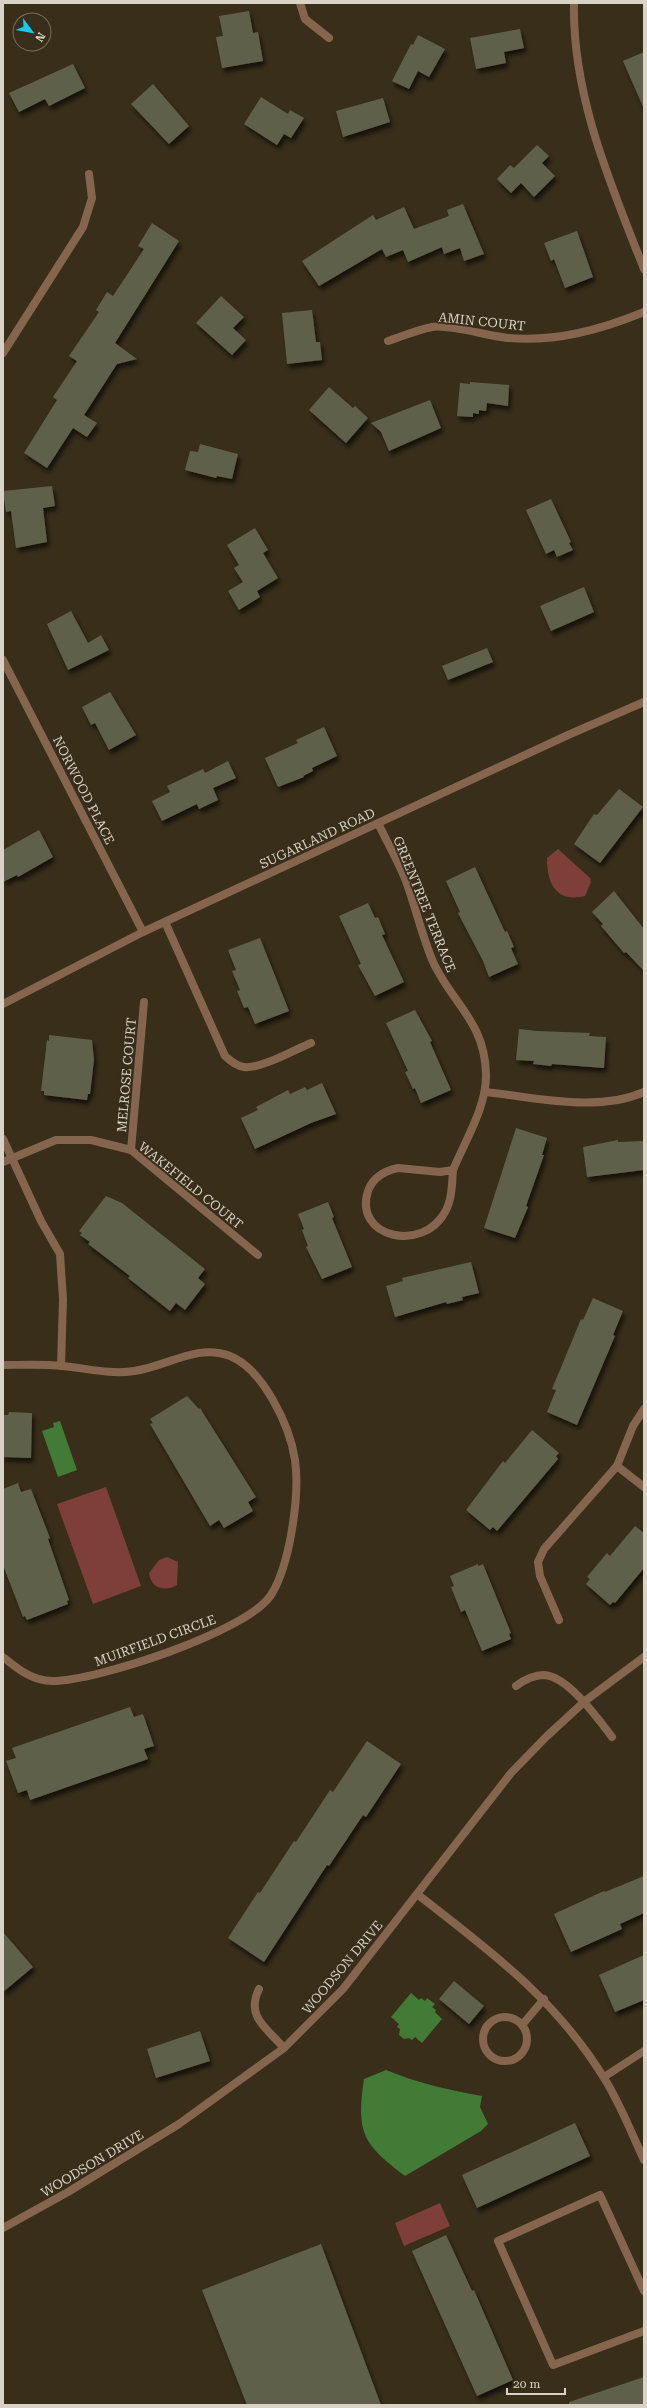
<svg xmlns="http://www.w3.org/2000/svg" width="647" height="2408" font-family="'Roboto Serif',serif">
	<defs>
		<filter id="shadow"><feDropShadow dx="2.5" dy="4.5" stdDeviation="2" flood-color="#0009"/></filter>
	</defs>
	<rect width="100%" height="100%" fill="#382e1a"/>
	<g fill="#7d3f37">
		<path d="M 558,849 L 590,878 L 591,882 L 585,896 C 556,903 547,884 547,858 Z"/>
		<polygon points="106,1487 141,1586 93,1604 57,1504"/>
		<path d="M 167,1557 L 178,1562 L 177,1585 C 165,1592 151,1589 149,1573 L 159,1560 Z"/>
		<polygon points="440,2203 450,2226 404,2246 395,2223"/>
	</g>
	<g fill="#417b36">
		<polygon points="60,1421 77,1470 58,1477 42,1431 54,1427 53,1423"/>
		<polygon points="411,1993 419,2000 421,1998 425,2001 427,1998 435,2004 432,2007 436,2010 435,2012 442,2019 422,2043 415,2037 412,2040 409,2038 404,2039 399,2035 400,2029 397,2027 399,2024 391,2017"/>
		<path d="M 386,2070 C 417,2083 449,2090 482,2096 L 480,2107 L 488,2124 L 481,2131 L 405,2176 C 363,2144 356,2133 364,2079 Z"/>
	</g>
	<g fill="#5f6149" filter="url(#shadow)">
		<polygon points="249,11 253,33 258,32 263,61 222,68 216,37 223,36 219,16"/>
		<polygon points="520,29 524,48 504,52 506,63 476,69 470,38"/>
		<polygon points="418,35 445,49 429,77 418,71 409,89 392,81 411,44 413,45"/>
		<polygon points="644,52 644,109 623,61"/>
		<polygon points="73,64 85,88 49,106 45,99 19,112 9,93"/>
		<polygon points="153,84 189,126 169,144 131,104"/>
		<polygon points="261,97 288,114 290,110 304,118 291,138 284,134 277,145 244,124"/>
		<polygon points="383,98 390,122 343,137 336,111"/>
		<polygon points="537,145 549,156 542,163 555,176 534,197 521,183 511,193 497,179 510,165 514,168"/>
		<polygon points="463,204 484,254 464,261 460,248 444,254 442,247 408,262 403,250 386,257 382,249 319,286 302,261 373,215 376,220 404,207 414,229 449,216 447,210"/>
		<polygon points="152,223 179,241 115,343 137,359 117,364 84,415 97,423 87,437 73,428 47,468 24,453 57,400 53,397 77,361 69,356 99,312 96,310 107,292 113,296 144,249 138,246"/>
		<polygon points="577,231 593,277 565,288 554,259 551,261 544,243"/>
		<polygon points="221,296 244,317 233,328 246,340 232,355 196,323"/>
		<polygon points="312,310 316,342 320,342 322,360 287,364 282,313"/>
		<polygon points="470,382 509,385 508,406 487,403 486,411 479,410 479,414 473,413 473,417 457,416 460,383 470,384"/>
		<polygon points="329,387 353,408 355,406 368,418 346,443 309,410"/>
		<polygon points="430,400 441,428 389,451 381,432 371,423"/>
		<polygon points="200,444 238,454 232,479 217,476 216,478 185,470 190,451 198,452"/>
		<polygon points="52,486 55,506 43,508 47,542 16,548 11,511 6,512 3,491"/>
		<polygon points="551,499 571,542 569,543 573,550 557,557 554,550 546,554 526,510"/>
		<polygon points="255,528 268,550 263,553 278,578 257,591 260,597 239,610 228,591 243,582 234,568 239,565 227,545"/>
		<polygon points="584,587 594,612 551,631 540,606"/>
		<polygon points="71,611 88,643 101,635 109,650 68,670 47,624"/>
		<polygon points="487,648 493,662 448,680 442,666"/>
		<polygon points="110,692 136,735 109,750 95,723 91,725 82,707"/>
		<polygon points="324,727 337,756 312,768 313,771 303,776 304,777 278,787 265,758 298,743 296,740"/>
		<polygon points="228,761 236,778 213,788 218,800 199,809 197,804 162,821 152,801 170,792 167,786 203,769 205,773"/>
		<polygon points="619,789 643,807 600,863 574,844 594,814 597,815"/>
		<polygon points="39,830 53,857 18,877 17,875 3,882 3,850"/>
		<polygon points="475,867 505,932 507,931 514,947 511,948 518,964 489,977 483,961 458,913 460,912 446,881"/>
		<polygon points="614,891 644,929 644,971 626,952 624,953 601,926 603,924 592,912"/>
		<polygon points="368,903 375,918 378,917 385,934 382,935 404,982 375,996 358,965 361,964 339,916"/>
		<polygon points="260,938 289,1011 255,1024 248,1007 244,1008 237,991 240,990 232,971 236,970 228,950"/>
		<polygon points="415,1010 432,1041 430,1042 451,1090 421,1103 415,1088 413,1089 405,1072 408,1071 386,1023"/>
		<polygon points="519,1029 537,1031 590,1033 589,1036 606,1037 604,1068 552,1064 551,1066 533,1064 534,1061 516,1060"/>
		<polygon points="49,1035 92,1040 94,1060 90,1094 88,1094 87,1100 44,1095 44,1091 41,1091 47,1040 49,1041"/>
		<polygon points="322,1083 336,1114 311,1123 255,1149 241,1118 258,1110 256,1107 288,1090 290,1094 305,1087 307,1090"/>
		<polygon points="516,1128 547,1138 542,1155 544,1155 526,1206 528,1207 515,1238 484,1228"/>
		<polygon points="618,1140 618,1142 644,1141 644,1170 587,1177 583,1147"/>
		<polygon points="106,1196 122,1203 205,1269 198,1278 205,1284 185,1310 176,1303 170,1311 128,1278 130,1276 88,1244 90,1242 80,1235 82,1233 79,1231"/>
		<polygon points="328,1202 334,1217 332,1218 352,1267 322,1279 306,1247 308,1246 302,1230 304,1229 298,1214"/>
		<polygon points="471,1262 479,1293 462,1297 463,1300 447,1304 446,1302 395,1317 386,1286 403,1281 402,1278"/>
		<polygon points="593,1298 623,1311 613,1335 615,1336 577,1425 547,1412 556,1390 552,1389 581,1319 583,1320"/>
		<polygon points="187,1396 199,1409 200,1408 256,1497 248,1502 253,1511 224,1528 219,1520 210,1526 150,1424 153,1423 150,1419"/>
		<polygon points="9,1412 32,1413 31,1458 3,1457 3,1415 8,1415"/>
		<polygon points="532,1430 559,1453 556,1456 558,1459 497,1531 493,1527 490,1530 466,1510 503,1461 505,1463"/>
		<polygon points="18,1483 21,1492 31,1489 50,1538 48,1539 69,1600 67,1601 68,1604 27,1620 25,1616 23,1617 3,1565 3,1489"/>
		<polygon points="635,1526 644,1533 644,1568 615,1603 613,1602 610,1605 586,1584 590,1579 587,1577 607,1553 610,1556"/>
		<polygon points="478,1564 478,1566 483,1564 511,1633 509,1634 511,1639 482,1651 465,1610 461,1612 451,1587 454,1586 450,1576"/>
		<polygon points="130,1707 134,1717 143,1714 154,1746 144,1749 148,1759 30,1800 27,1790 18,1793 6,1761 16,1758 12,1748"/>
		<polygon points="367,1741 401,1764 366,1817 363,1815 329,1866 327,1865 264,1962 228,1938 258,1892 260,1893 294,1841 296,1842 330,1790 333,1792"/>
		<polygon points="644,1876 644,1913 620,1924 622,1929 571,1952 554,1914 604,1891 605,1892"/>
		<polygon points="3,1932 33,1967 3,1992"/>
		<polygon points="644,1955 644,2000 615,2012 599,1975"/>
		<polygon points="454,1981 484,2006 469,2024 439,1999"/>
		<polygon points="200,2031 210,2061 156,2078 147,2049"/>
		<polygon points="575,2123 590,2156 477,2208 462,2175"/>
		<polygon points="446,2235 472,2291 474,2290 513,2380 477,2396 412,2251"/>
		<polygon points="321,2244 381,2405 247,2405 202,2290"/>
		<polygon points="644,2377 644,2405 569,2405 569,2402"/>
	</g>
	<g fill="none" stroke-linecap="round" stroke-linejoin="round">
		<g stroke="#85654e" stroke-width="8">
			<polyline points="300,3 305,19 329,38"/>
			<path d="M 388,341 C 403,336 417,330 432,327 C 449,324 488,336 508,338 C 556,342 600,330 644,312"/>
			<polyline points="3,353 83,227 92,198 89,174"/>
			<polyline points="3,660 143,932"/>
			<path d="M 378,823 C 387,842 398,861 406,881 C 416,908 422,937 434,964 C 454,1005 485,1023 486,1074 C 487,1106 465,1141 453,1170"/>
			<path d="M 165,922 L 225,1056 C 231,1061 236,1066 244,1067 C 261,1069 294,1050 311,1043"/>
			<path d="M 485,1092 C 535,1097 596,1113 644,1092"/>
			<polyline points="3,1139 41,1221 60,1254 63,1299 61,1366"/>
			<polyline points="131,1150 144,1002"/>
			<polyline points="3,1162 56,1140 91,1140 131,1150 258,1255"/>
			<path d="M 398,1168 L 440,1172 L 453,1170 C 452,1184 452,1200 445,1212 C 423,1253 353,1238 368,1191 C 373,1177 384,1171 398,1168 Z"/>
			<path d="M 3,1365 C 23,1365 43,1364 63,1366 C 85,1368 111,1375 134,1371 C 166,1367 197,1343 230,1356 C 263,1369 290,1426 295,1460 C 300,1495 290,1565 271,1595 C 247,1632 96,1681 52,1681 C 32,1681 18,1669 3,1657"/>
			<polyline points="617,1466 644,1487"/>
			<polyline points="559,1620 540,1576 538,1562 544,1549 617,1466 633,1426 644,1409"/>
			<path d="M 516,1686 C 524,1680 534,1675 544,1675 C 568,1676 599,1720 612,1737"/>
			<path d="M 417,1894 C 490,1951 555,1998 604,2078 C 620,2103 631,2132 644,2160"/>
			<path d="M 259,1989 C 245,2017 268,2029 284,2048"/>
			<circle cx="505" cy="2039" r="22"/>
			<polyline points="522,2025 544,1999"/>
			<polyline points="604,2077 644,2051"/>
			<polyline points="3,2228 68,2192 179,2124 284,2048 343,1989 511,1773 546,1737 585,1701 644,1657"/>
			<polyline points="644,2291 600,2195 498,2241 553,2365 644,2331"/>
		</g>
		<g stroke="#85654e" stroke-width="8">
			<path d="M 574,3 C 572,96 611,185 644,269"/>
			<polyline points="3,1004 143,932 568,735 644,702"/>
		</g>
	</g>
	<g text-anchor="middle" stroke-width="4" stroke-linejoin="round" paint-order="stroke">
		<g font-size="13" fill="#d9d2c6" stroke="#382e1a">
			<text transform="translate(482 321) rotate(6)" y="5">AMIN COURT</text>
			<text transform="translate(84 790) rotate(63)" y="5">NORWOOD PLACE</text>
			<text transform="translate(317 838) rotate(-25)" y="5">SUGARLAND ROAD</text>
			<text transform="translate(425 904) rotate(68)" y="5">GREENTREE TERRACE</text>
			<text transform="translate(126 1075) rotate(-85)" y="5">MELROSE COURT</text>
			<text transform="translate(191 1185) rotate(39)" y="5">WAKEFIELD COURT</text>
			<text transform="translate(155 1640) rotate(-20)" y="5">MUIRFIELD CIRCLE</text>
			<text transform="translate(342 1967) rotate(-50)" y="5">WOODSON DRIVE</text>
			<text transform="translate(92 2163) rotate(-31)" y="5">WOODSON DRIVE</text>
		</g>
	</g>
	<rect width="647" height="2408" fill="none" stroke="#d9d2c6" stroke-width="8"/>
	<g transform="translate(32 32) rotate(122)"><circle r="19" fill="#382e1a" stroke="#78705f"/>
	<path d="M0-3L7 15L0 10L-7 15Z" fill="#17cafb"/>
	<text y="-6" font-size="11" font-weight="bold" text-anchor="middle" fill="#d9d2c6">N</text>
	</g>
	<path d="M507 2388v6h58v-6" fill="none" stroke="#d9d2c6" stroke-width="2"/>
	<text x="513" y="2388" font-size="12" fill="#d9d2c6" stroke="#382e1a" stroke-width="3" paint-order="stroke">20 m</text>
</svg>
